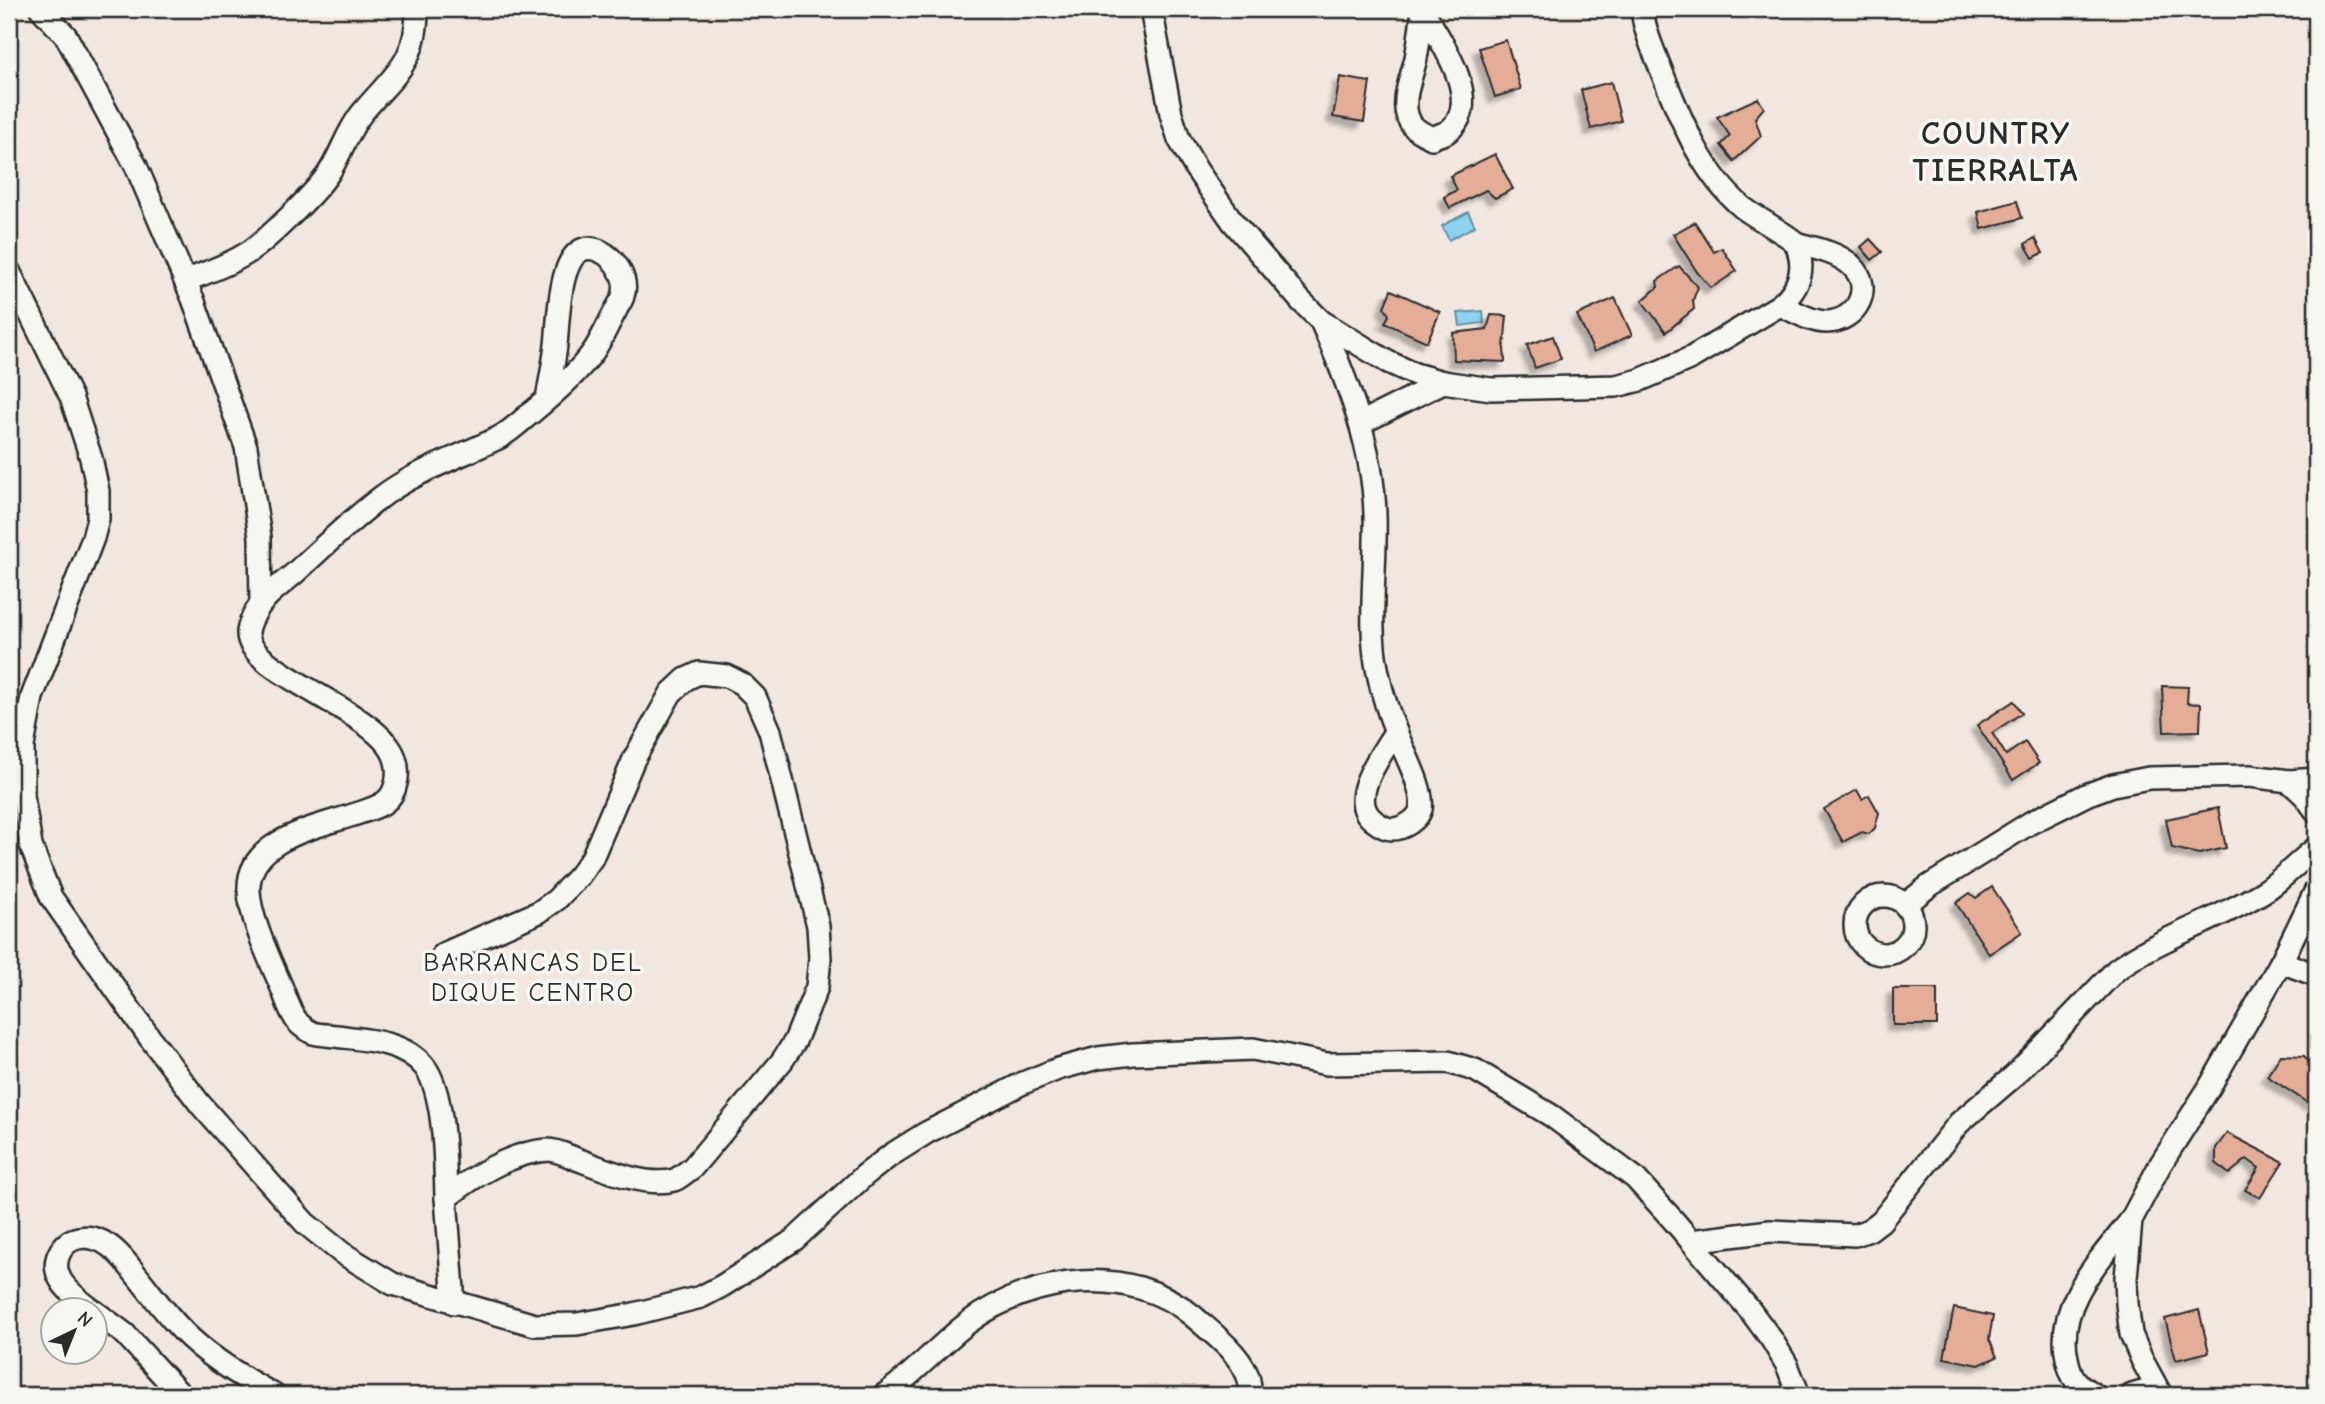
<svg xmlns="http://www.w3.org/2000/svg" width="2325" height="1404" font-family="'Comic Neue',sans-serif">
	<defs>
		<filter id="shadow"><feDropShadow dx="-6" dy="6" stdDeviation="2" flood-color="#0004"/></filter>
	</defs>
	<rect width="100%" height="100%" fill="#f2e7e0"/>
	<filter id="ink" filterUnits="userSpaceOnUse"><feTurbulence type="fractalNoise" baseFrequency=".0143" numOctaves="2"/><feDisplacementMap in="SourceGraphic" scale="14" xChannelSelector="R" yChannelSelector="G"/><feConvolveMatrix kernelMatrix="1 2 1 2 8 2 1 2 1" color-interpolation-filters="sRGB"/></filter>
	<g filter="url(#ink)">
		<g fill="#8dd2ee" stroke="#668fa0" stroke-width="2">
			<polygon points="1468,212 1475,226 1449,240 1442,226"/>
			<polygon points="1483,311 1484,323 1460,326 1458,313"/>
		</g>
		<g fill="#e3ad98" stroke="#2b2b2b" stroke-width="2" filter="url(#shadow)">
			<polygon points="1506,40 1521,89 1495,97 1479,48"/>
			<polygon points="1340,77 1370,82 1364,122 1333,117"/>
			<polygon points="1611,82 1621,121 1591,129 1581,90"/>
			<polygon points="1758,98 1764,108 1755,118 1761,136 1734,161 1721,145 1730,136 1717,117"/>
			<polygon points="1495,154 1513,189 1495,198 1486,190 1450,208 1444,197 1457,190 1450,176"/>
			<polygon points="2017,201 2022,218 1982,229 1978,212"/>
			<polygon points="1695,222 1714,252 1722,248 1737,271 1711,288 1697,272 1673,234"/>
			<polygon points="2035,238 2043,253 2033,258 2025,244"/>
			<polygon points="1870,239 1882,252 1872,260 1861,247"/>
			<polygon points="1679,266 1698,287 1693,300 1694,309 1666,332 1642,301 1658,287 1657,281"/>
			<polygon points="1391,290 1440,312 1427,342 1385,323 1389,315 1384,307"/>
			<polygon points="1615,298 1632,335 1594,352 1577,315"/>
			<polygon points="1491,315 1507,316 1504,348 1505,362 1454,360 1453,333 1487,329"/>
			<polygon points="1553,336 1561,359 1535,368 1527,345"/>
			<polygon points="2162,686 2188,687 2187,703 2201,704 2200,731 2164,732"/>
			<polygon points="2014,701 2022,713 1992,733 2006,755 2025,742 2039,763 2013,780 1977,725"/>
			<polygon points="1857,790 1862,799 1869,795 1879,813 1875,828 1869,834 1862,832 1843,842 1824,809"/>
			<polygon points="2218,808 2226,848 2199,854 2172,848 2166,819"/>
			<polygon points="1992,887 2022,932 1989,954 1956,903 1970,893 1976,898"/>
			<rect x="1893" y="989" width="44" height="36"/>
			<polygon points="2281,1055 2304,1056 2316,1068 2316,1097 2311,1105 2267,1076"/>
			<polygon points="2227,1133 2283,1162 2260,1198 2245,1190 2259,1168 2247,1159 2229,1174 2216,1163 2216,1148"/>
			<polygon points="1954,1308 1993,1316 1989,1339 1997,1357 1979,1365 1944,1358"/>
			<polygon points="2199,1310 2209,1352 2176,1360 2165,1319"/>
		</g>
		<g fill="none" stroke-linecap="round" stroke-linejoin="round">
			<defs>
				<g id="minor">
					<polyline points="41,9 66,36 136,166 193,299 246,447 260,537 261,603"/>
					<path d="M 1151,9 L 1171,114 L 1179,139 L 1196,169 L 1233,222 L 1300,300 L 1321,321 L 1388,362 L 1415,374 L 1443,382 L 1491,389 L 1616,386 L 1640,380 L 1691,358 L 1780,305 C 1796,291 1805,274 1799,253 C 1798,250 1798,246 1796,243 C 1790,236 1753,216 1742,207 C 1702,173 1682,122 1663,75 C 1655,54 1644,31 1642,9"/>
					<path d="M 1423,10 C 1439,40 1487,103 1447,132 C 1443,134 1436,136 1432,138 C 1424,134 1414,130 1410,122 C 1399,103 1412,77 1416,58 C 1419,42 1421,25 1423,9"/>
					<polyline points="9,271 71,397 91,458 98,491 98,519 93,538 32,697 23,746 23,796 31,846 51,897 150,1038 200,1104 305,1223 342,1253 393,1284 535,1325 577,1324 634,1314 701,1297 722,1286 794,1240 865,1175 891,1155 926,1133 1023,1083 1058,1069 1098,1058 1133,1054 1253,1049 1327,1064 1448,1062 1475,1070 1552,1116 1635,1178 1674,1221 1749,1309 1772,1340 1787,1365 1799,1395"/>
					<path d="M 185,281 C 205,273 226,266 244,255 C 263,245 316,192 328,174 C 341,155 347,131 362,113 C 393,75 417,64 417,9"/>
					<path d="M 1780,305 C 1794,311 1811,322 1826,322 C 1857,322 1875,287 1851,265 C 1837,252 1813,248 1795,243"/>
					<path d="M 1321,321 C 1348,383 1373,446 1375,514 C 1377,564 1367,625 1378,673 C 1382,693 1389,715 1397,734 C 1404,753 1425,790 1421,809 C 1418,820 1403,829 1392,829 C 1385,829 1378,824 1373,820 C 1346,799 1382,754 1395,732"/>
					<polyline points="1361,423 1443,382"/>
					<polyline points="2289,781 2305,796 2316,811"/>
					<circle cx="1884" cy="925" r="29"/>
					<polyline points="1905,905 1929,886 2030,823 2086,795 2113,785 2149,778 2250,776 2289,781 2316,779"/>
					<path d="M 443,954 L 539,912 L 556,900 L 579,876 L 592,858 L 634,759 L 671,693 L 686,679 L 699,673 L 727,676 L 742,684 L 755,697 L 770,731 L 818,926 L 820,958 L 817,987 L 795,1041 L 782,1061 L 692,1168 C 687,1171 680,1178 674,1180 C 646,1188 601,1168 574,1158 C 566,1155 557,1150 548,1150 C 511,1152 474,1176 446,1198 L 454,1303"/>
					<polyline points="2281,962 2316,975"/>
					<path d="M 446,1198 C 445,1165 445,1091 424,1066 C 403,1041 366,1040 336,1036 C 329,1035 320,1035 313,1033 C 306,1030 298,1024 295,1018 C 289,1009 286,998 282,988 C 271,962 250,919 249,891 C 246,839 318,827 356,814 C 365,811 377,808 385,802 C 397,793 400,772 395,758 C 380,711 246,673 248,633 C 248,625 256,610 261,604 C 269,592 285,582 296,572 C 323,547 350,521 380,498 C 415,471 460,457 500,437 C 511,431 521,421 531,413 C 553,395 576,375 593,352 C 602,339 608,324 616,310 C 618,305 622,301 623,296 C 629,279 615,258 600,251 C 557,232 559,323 556,345 C 554,363 550,381 547,399"/>
					<path d="M 1691,1241 L 1770,1231 L 1855,1235 L 1869,1230 L 1881,1221 L 1959,1123 L 2014,1076 L 2116,970 C 2161,936 2218,921 2266,890 C 2284,878 2299,861 2316,848"/>
					<path d="M 92,1310 C 74,1296 45,1276 61,1250 C 72,1233 93,1235 108,1245 C 118,1251 127,1263 134,1272 C 152,1294 169,1319 190,1338 C 215,1361 244,1378 274,1395"/>
					<polyline points="94,1311 125,1334 181,1395"/>
					<path d="M 884,1395 C 914,1374 939,1345 969,1322 C 1032,1276 1130,1263 1193,1316 C 1211,1332 1237,1351 1247,1374 C 1250,1380 1250,1389 1251,1395"/>
					<path d="M 2095,1395 C 2077,1385 2071,1379 2067,1358 C 2055,1304 2100,1260 2131,1220"/>
					<polyline points="2132,1395 2156,1388"/>
					<polyline points="2161,1395 2142,1360 2131,1334 2127,1304 2126,1278 2131,1220 2160,1165 2209,1088 2281,962 2316,890"/>
				</g>
			</defs>
			<use href="#minor" stroke="#2b2b2b" stroke-width="26"/>
			<use href="#minor" stroke="#f6f6f2" stroke-width="21"/>
		</g>
	</g>
	<g text-anchor="middle" stroke-width="7" stroke-linejoin="round" paint-order="stroke">
		<g font-size="26" letter-spacing="2" fill="#2b2b2b" stroke="#f6f6f2">
			<text x="533" y="971">BARRANCAS DEL<tspan x="533" dy="30">DIQUE CENTRO</tspan></text>
		</g>
		<g font-size="32" font-weight="bold" letter-spacing="2" fill="#2b2b2b" stroke="#f6f6f2">
			<text x="1996" y="144">COUNTRY<tspan x="1996" dy="37">TIERRALTA</tspan></text>
		</g>
	</g>
	<rect width="2325" height="1404" fill="none" stroke="#f6f6f2" stroke-width="35"/>
	<rect x="18" y="18" width="2290" height="1369" fill="none" stroke="#2b2b2b" stroke-width="2.5" filter="url(#ink)"/>
	<g transform="translate(74 1331) rotate(43)"><circle r="33" fill="#f6f6f2" stroke="#a5a5a2" stroke-width="2"/>
	<path d="M0-5L12 26L0 18L-12 26Z" fill="#2b2b2b"/>
	<text y="-10" font-size="19" font-weight="bold" text-anchor="middle" fill="#2b2b2b">N</text>
	</g>
</svg>
